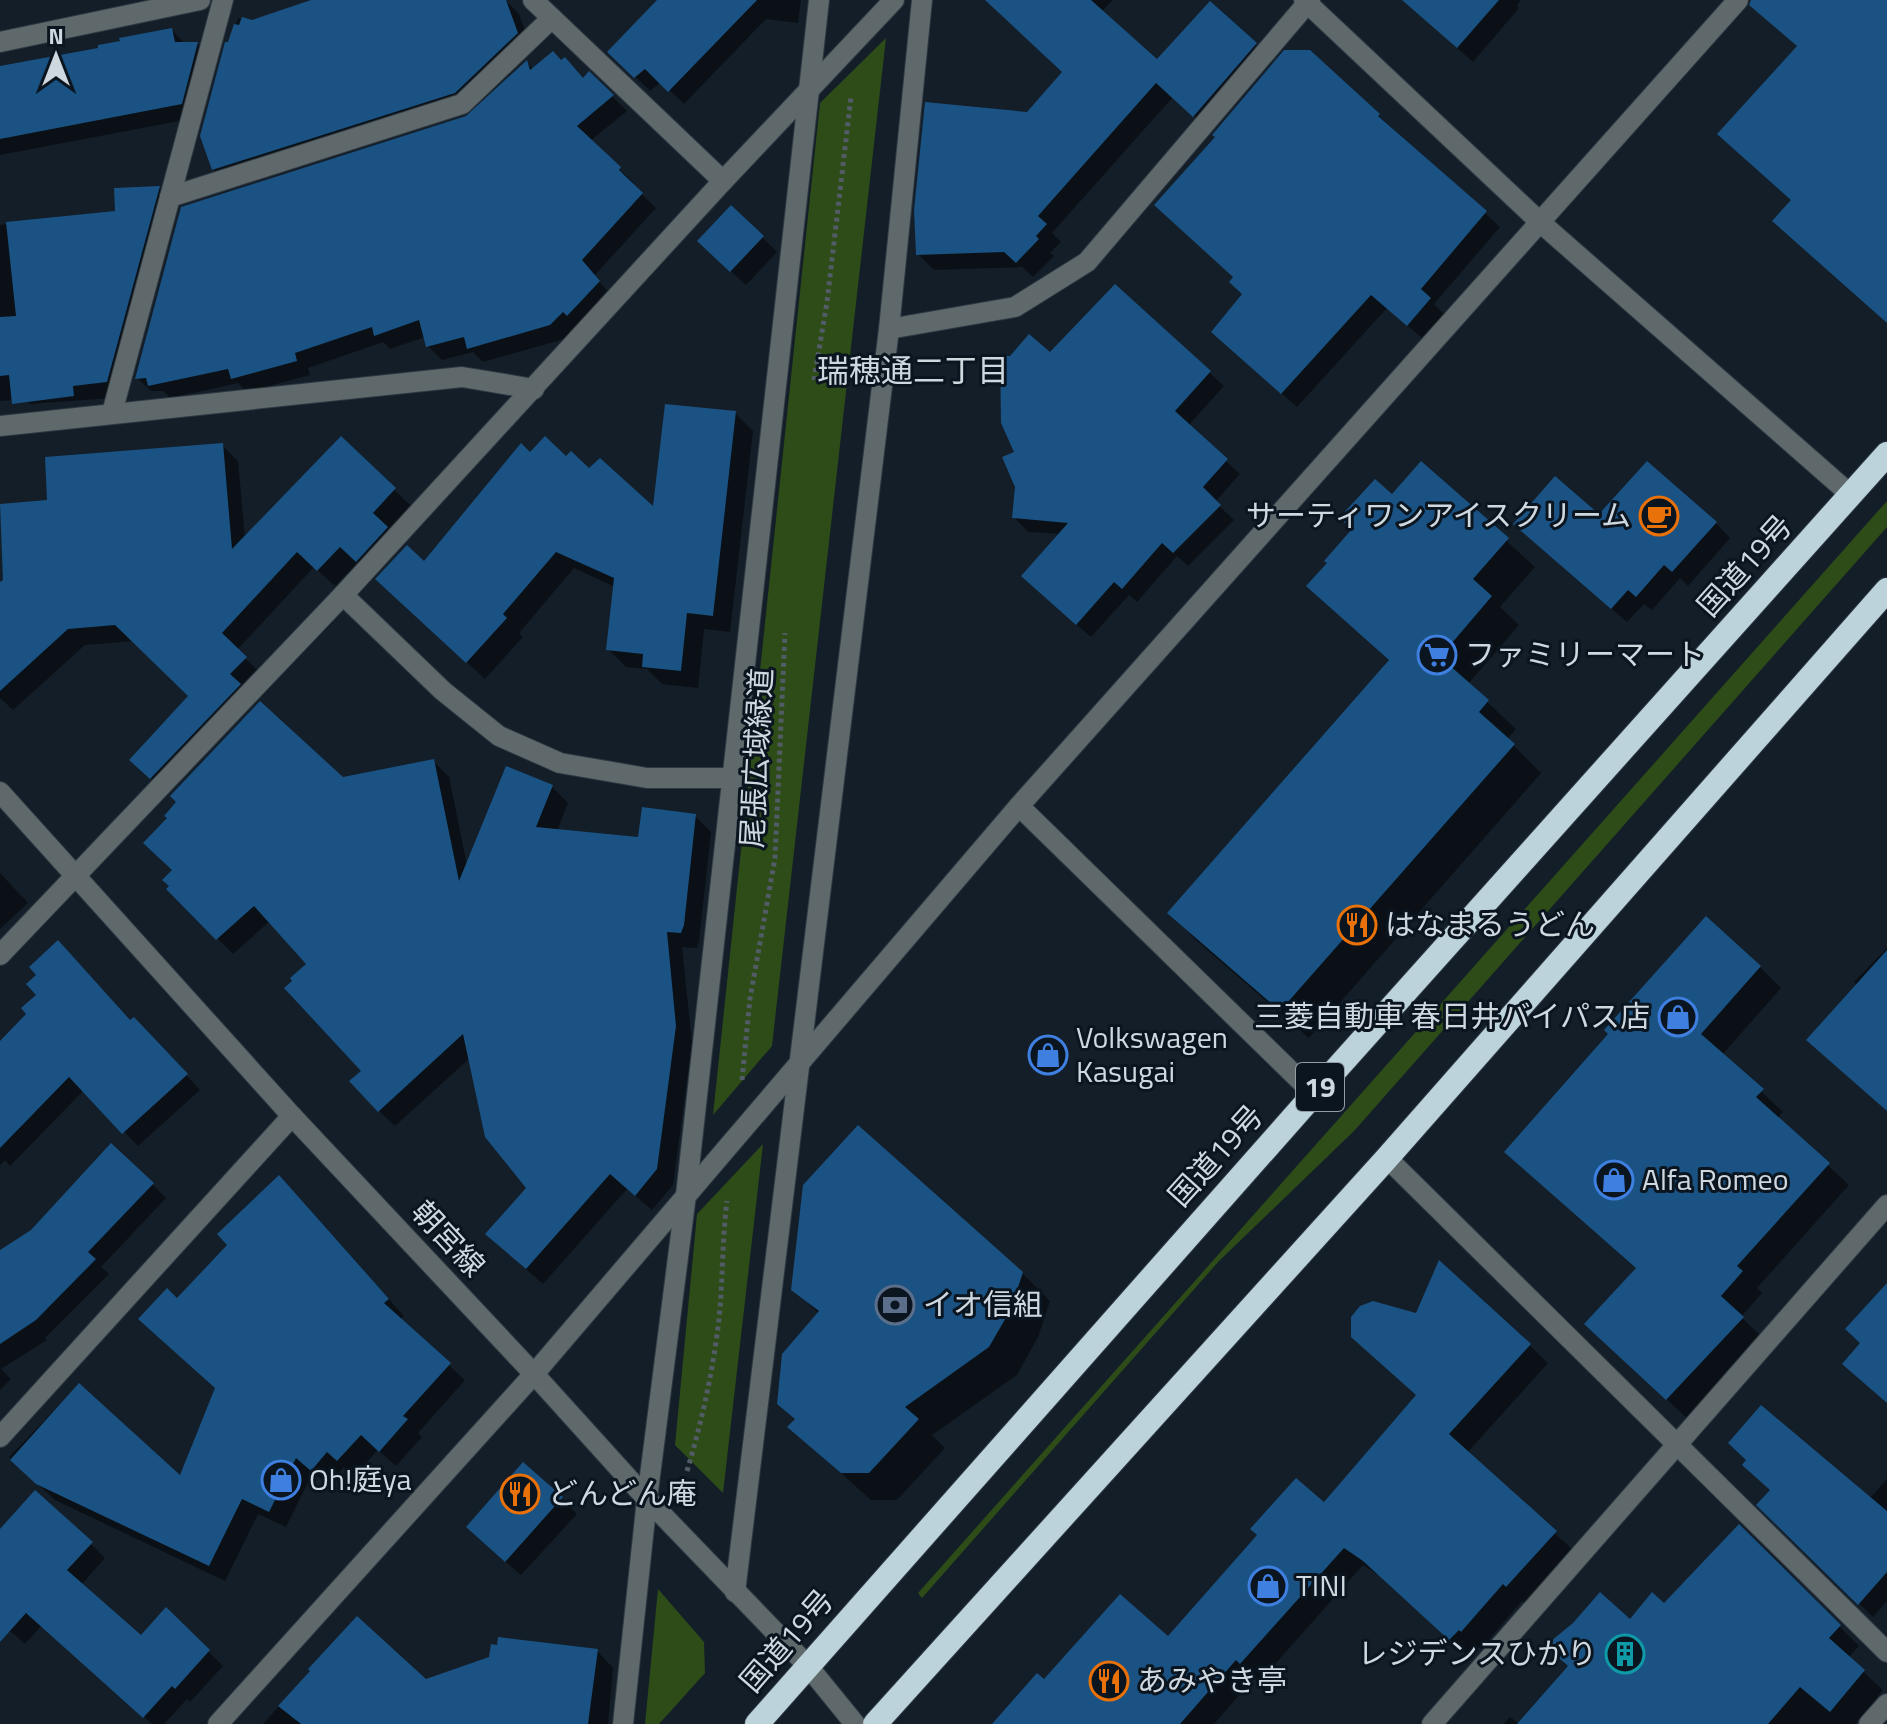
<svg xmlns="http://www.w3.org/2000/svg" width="1887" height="1724" font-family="'Titillium Web','Noto Sans JP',sans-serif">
	<rect width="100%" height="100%" fill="#131e29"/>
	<g fill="#2e4c18">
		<polygon points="886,38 772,1046 713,1115 820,103"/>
		<polygon points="1887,501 1887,527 1354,1131 1219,1261 922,1598 918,1593"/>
		<polygon points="763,1144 723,1493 675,1445 697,1214"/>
		<polygon points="658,1589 704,1642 705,1673 659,1724 645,1724"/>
	</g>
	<g fill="#0007">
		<polygon points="315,0 505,0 519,14 531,48 469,106 227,183 213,169 229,44 238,18 252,22"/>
		<polygon points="660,0 801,0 798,23 766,19 684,104 661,82 650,91 610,52"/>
		<polygon points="986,0 1113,0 1101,12 1157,62 1255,44 1271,60 1210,131 1173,97 1052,233 1061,242 1050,253 1054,256 1033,277 1022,267 934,270 918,254 1028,115 1064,73"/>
		<polygon points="1426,0 1521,0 1517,6 1519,8 1473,62 1432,26"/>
		<polygon points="172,30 185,44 198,44 211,57 195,118 0,155 0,69 101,49"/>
		<polygon points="1309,52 1500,227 1434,304 1444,314 1422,338 1387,308 1297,407 1228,346 1244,295"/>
		<polygon points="527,63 534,70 584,80 589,74 627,111 590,141 634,183 632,185 656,208 594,276 612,296 564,339 483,362 473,352 442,360 428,346 425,337 390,349 383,342 308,368 310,375 247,392 238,383 170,398 163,391 151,391 137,378 467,118"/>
		<polygon points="159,188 176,205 125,397 30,404 24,399 0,401 0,225 117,213"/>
		<polygon points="762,237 777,252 746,285 714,256"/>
		<polygon points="1115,286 1224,386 1188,426 1240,474 1215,502 1234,520 1188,566 1177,556 1137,602 1129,595 1091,637 1037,590 1060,534 1028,532 1014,517 1017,453 1050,355"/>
		<polygon points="735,413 753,431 730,632 704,629 698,688 662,684 647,669 626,667 608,649 615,587 574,568 519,633 523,637 485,679 395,597 530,454 566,459 655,510"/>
		<polygon points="341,439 411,506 388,530 403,545 374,576 358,562 335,586 314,567 237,650 262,675 168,793 148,776 191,696 134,641 85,645 13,710 0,698 0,605 7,612 0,506 49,502 222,445 238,461 245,538"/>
		<polygon points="1421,463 1535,567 1500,607 1519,625 1468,684 1516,729 1507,739 1541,773 1309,1038 1197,941 1170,913 1391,662 1309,586"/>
		<polygon points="1599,517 1716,523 1730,538 1688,586 1680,578 1652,610 1644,604 1627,622 1530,538"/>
		<polygon points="433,761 449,777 467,865 507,768 552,787 568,803 557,831 640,839 695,816 711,832 699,941 697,948 682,947 692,1043 673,1185 652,1210 627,1189 543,1284 504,1250 529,1188 470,1058 395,1126 379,1111 363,1071 295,981 308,964 270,921 233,954 169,889 343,780"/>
		<polygon points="0,873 28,903 0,929"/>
		<polygon points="1887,948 1887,1110 1858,986 1854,982"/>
		<polygon points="1760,967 1781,988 1722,1055 1783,1112 1777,1118 1849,1185 1757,1288 1762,1293 1741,1317 1764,1339 1689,1420 1608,1345 1638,1269 1506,1152"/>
		<polygon points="131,1022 148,1034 200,1090 138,1146 84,1090 10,1166 5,1160 0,1165 0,1044"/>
		<polygon points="152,1184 166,1198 101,1267 109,1274 45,1338 47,1340 1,1369 11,1379 0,1390 0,1253"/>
		<polygon points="294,1194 404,1316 399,1320 465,1380 418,1433 422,1437 396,1466 378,1450 354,1476 344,1467 328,1485 313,1472 286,1527 258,1514 225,1581 55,1500 9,1457 79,1385 180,1479 217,1389 177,1301"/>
		<polygon points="1022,1273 1050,1301 1038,1337 1017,1375 932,1435 945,1448 897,1500 871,1500 790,1427 796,1420 779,1403 819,1314 794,1289"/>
		<polygon points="1529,1345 1548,1363 1467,1453 1574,1551 1526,1604 1522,1601 1481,1649 1478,1647 1469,1657 1384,1579 1363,1565 1260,1681 1255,1677 1214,1724 1008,1724 1044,1682 1168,1639 1324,1505"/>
		<polygon points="524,1465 577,1514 521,1575 483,1542"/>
		<polygon points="1887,1479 1887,1601 1873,1617 1759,1505 1869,1499"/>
		<polygon points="1739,1527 1859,1646 1848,1658 1883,1690 1855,1724 1519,1724 1569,1668 1548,1647 1630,1622 1665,1606"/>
		<polygon points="0,1531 91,1544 105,1558 81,1585 141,1638 166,1610 223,1666 190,1702 187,1699 164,1724 152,1724 42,1625 25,1644 0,1622"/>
		<polygon points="357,1619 426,1681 597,1651 613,1668 608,1724 263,1724"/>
		<polygon points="1510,1717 1519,1724 1504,1724"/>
	</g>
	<g fill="#1a5283">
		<polygon points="311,0 506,0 518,33 455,93 212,170 200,136 225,42 228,42 234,24 239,25 242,17 252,20"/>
		<polygon points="657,0 757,0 668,92 645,69 634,78 607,52"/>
		<polygon points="985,0 1091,0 1157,59 1210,1 1257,43 1193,117 1156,83 1038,216 1047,224 1036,236 1039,239 1016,263 1004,252 916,255 914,210 925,102 1027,112 1062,72"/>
		<polygon points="1402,0 1499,0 1457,48"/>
		<polygon points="1751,0 1887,0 1887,323 1772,221 1791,200 1717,134 1797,46 1749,5"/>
		<polygon points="172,28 175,42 198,42 182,104 0,139 0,66 98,48 98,45 120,41 119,38"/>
		<polygon points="1284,50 1310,50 1380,114 1378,116 1487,211 1421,289 1431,298 1407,326 1371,295 1281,394 1211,332 1242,294 1229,282 1233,277 1154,205 1215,137 1212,135"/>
		<polygon points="553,51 561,60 565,57 583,78 589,71 614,95 577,126 621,167 619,170 643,193 582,260 600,281 567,316 563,312 550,325 467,349 464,337 426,347 419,320 374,336 372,327 295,353 297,361 231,379 228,369 148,386 146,378 135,379 181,207 466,116 527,60 530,70"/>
		<polygon points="160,186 107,382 73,386 74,396 12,404 9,375 0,376 0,317 16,316 6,222 115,211 114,188"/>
		<polygon points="731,205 764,236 730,272 697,241"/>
		<polygon points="1115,284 1211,371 1175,411 1228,459 1203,487 1221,505 1173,553 1162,543 1122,589 1114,582 1076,625 1021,576 1068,523 1012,518 1015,487 1002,457 1014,452 1001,423 1000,356 1010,356 1029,334 1050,352"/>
		<polygon points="665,404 736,411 713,616 687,613 681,671 642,667 643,654 606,650 614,578 556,552 503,614 507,618 466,663 375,579 407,545 424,561 521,443 530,452 545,436 566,456 571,451 589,468 600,458 653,506"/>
		<polygon points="341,436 396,488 373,513 388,527 356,562 340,547 317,571 297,552 222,633 247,657 230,674 241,684 150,779 129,760 188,696 115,625 68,629 0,691 0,582 3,580 0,504 47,500 45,457 223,443 232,549"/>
		<polygon points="1421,461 1509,538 1473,579 1492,596 1440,657 1489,700 1479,712 1515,744 1280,1011 1167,913 1389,660 1306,586 1327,563 1324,561 1352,529 1339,518 1375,479 1392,494"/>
		<polygon points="1647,461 1717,522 1672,572 1664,565 1636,597 1628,590 1611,609 1513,524 1555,476 1599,514"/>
		<polygon points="260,701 343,777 434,759 459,881 506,766 553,785 536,827 638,837 642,807 696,814 684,925 681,933 667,932 676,1026 657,1169 635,1196 610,1174 526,1269 485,1234 526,1188 485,1137 463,1034 378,1112 349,1081 361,1071 284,988 292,981 290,978 306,964 254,906 216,940 166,889 169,886 162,880 172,870 143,843 167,818 164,816 176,802 170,796"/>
		<polygon points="1706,916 1761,966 1701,1034 1764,1089 1756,1097 1830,1163 1737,1266 1743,1271 1721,1296 1744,1317 1666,1400 1584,1324 1636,1268 1504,1152 1608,1034 1604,1030"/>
		<polygon points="58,940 130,1020 134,1017 188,1074 122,1134 69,1077 0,1148 0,1041 26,1014 21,1008 36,995 26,984 36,975 29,967"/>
		<polygon points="1887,950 1887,1111 1806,1040"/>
		<polygon points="858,1125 1023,1272 1011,1309 989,1347 905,1407 919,1419 869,1473 841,1473 787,1427 795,1419 777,1404 782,1354 819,1311 791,1290 803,1185"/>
		<polygon points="111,1143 154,1183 88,1252 96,1259 36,1320 0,1344 0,1250 31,1230"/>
		<polygon points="279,1175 389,1299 384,1303 451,1363 403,1416 408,1419 379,1452 361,1435 337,1461 327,1452 311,1471 296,1458 269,1512 242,1499 209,1566 36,1484 10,1460 79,1383 180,1475 215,1388 138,1319 167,1288 177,1298 227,1245 217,1234"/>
		<polygon points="1439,1260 1531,1344 1449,1434 1557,1531 1506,1587 1503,1584 1461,1632 1459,1630 1449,1640 1363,1561 1344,1548 1240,1664 1236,1660 1180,1724 992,1724 1037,1673 1044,1679 1120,1594 1168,1636 1257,1535 1250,1529 1296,1478 1324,1502 1416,1395 1351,1337 1351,1317 1360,1306 1373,1301 1416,1313"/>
		<polygon points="1887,1283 1887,1403 1842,1364 1860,1343 1845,1329"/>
		<polygon points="1761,1405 1887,1511 1887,1572 1858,1605 1756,1505 1770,1490 1742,1465 1746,1460 1728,1443"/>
		<polygon points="523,1462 563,1497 505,1562 466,1527"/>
		<polygon points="35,1490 93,1542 67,1570 141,1635 166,1607 210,1650 175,1689 172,1686 143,1718 26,1613 0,1642 0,1529"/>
		<polygon points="1739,1524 1841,1625 1829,1638 1865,1670 1830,1712 1800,1687 1768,1724 1517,1724 1568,1666 1545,1646 1573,1623 1600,1592 1630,1619 1652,1592 1664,1603"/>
		<polygon points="357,1616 426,1679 489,1657 491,1644 497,1645 498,1637 598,1649 588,1724 301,1724 278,1706 310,1671 308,1669"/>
	</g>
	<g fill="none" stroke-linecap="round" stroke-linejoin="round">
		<defs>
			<g id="minor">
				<polyline points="533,0 723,181"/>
				<polyline points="1304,0 1541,223 1851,495"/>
				<polyline points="0,42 200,0"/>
				<polyline points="170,197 462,104 552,18"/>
				<polyline points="889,329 1015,307 1087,262 1310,0"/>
				<polyline points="112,413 223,0"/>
				<polyline points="0,426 462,377 534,389"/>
				<polyline points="343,595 443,691 499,736 560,763 647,778 732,778"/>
				<polyline points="0,792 292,1116 534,1374 647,1499 807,1665 855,1724"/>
				<polyline points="1019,806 1314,1094"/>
				<polyline points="0,955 343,595 723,181 894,0"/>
				<polyline points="1387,1158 1887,1652"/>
				<polyline points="0,1437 292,1116"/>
				<polyline points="735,1592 889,329 922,0"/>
				<polyline points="218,1724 534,1374 1019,806 1738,0"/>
				<polyline points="623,1724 647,1499 686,1195 819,0"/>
				<polyline points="1432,1724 1887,1205"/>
				<polyline points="1869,1724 1887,1704"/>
			</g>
			<g id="highway">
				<polyline points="757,1724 1314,1094 1887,454"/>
				<polyline points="875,1724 1387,1158 1887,590"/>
			</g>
		</defs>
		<use href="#minor" stroke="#2d3842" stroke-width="22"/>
		<use href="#highway" stroke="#2d3842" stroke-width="26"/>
		<g stroke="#525c66" stroke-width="5" stroke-dasharray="4 4" stroke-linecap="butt">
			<polyline points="814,380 827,302 851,97"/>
			<polyline points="742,1080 750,999 775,858 785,633"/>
			<path d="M 687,1471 C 702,1421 713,1371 719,1319 C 723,1279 722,1240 727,1201"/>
		</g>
		<use href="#minor" stroke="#5f686b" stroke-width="20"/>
		<use href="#highway" stroke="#bcd3db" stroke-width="24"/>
	</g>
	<defs>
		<symbol id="cafe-ring" viewBox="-11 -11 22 22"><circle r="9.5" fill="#0a1520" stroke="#e8710a" stroke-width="1.5"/><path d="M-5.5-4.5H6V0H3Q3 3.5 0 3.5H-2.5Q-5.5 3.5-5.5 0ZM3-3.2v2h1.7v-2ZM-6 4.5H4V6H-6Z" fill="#e8710a"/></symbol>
		<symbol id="supermarket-ring" viewBox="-11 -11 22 22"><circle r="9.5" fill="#0a1520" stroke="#3f7fe0" stroke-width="1.5"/><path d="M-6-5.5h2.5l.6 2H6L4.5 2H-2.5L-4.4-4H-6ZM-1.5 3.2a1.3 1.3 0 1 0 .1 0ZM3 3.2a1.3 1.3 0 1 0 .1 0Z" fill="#3f7fe0"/></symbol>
		<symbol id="restaurant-ring" viewBox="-11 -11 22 22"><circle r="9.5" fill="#0a1520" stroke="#e8710a" stroke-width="1.5"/><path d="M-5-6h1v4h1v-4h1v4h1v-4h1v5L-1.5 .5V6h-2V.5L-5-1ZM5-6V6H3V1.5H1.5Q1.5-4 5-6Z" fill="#e8710a"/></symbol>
		<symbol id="shop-ring" viewBox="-11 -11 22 22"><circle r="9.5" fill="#0a1520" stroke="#3f7fe0" stroke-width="1.5"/><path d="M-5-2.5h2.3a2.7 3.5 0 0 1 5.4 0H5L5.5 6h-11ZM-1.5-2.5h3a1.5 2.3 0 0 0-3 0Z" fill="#3f7fe0"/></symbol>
		<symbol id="bank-ring" viewBox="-11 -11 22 22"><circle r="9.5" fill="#0a1520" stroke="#5c6f8a" stroke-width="1.5"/><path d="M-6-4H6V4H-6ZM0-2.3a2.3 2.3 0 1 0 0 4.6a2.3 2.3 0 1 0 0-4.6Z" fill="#5c6f8a"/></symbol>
		<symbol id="building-ring" viewBox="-11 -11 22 22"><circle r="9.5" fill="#0a1520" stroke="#0f9aa8" stroke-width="1.5"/><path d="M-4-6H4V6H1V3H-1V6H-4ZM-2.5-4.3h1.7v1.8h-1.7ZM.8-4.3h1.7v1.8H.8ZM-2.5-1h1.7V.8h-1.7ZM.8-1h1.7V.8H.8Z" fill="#0f9aa8"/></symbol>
	</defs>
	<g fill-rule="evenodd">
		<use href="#cafe-ring" x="1637" y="494" width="44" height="44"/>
		<use href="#supermarket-ring" x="1415" y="633" width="44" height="44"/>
		<use href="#restaurant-ring" x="1335" y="903" width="44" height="44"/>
		<use href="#shop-ring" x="1656" y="995" width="44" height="44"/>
		<use href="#shop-ring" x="1026" y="1033" width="44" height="44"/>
		<use href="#shop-ring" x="1592" y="1158" width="44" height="44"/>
		<use href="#bank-ring" x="873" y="1283" width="44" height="44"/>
		<use href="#shop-ring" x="259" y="1458" width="44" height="44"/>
		<use href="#restaurant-ring" x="498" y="1472" width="44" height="44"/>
		<use href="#shop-ring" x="1246" y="1564" width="44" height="44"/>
		<use href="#building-ring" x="1603" y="1632" width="44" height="44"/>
		<use href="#restaurant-ring" x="1087" y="1659" width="44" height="44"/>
	</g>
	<g text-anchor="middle" stroke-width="6" stroke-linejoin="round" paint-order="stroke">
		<rect fill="#0a1520" stroke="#949da6" stroke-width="2" x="1296" y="1063" width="48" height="48" rx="6"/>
		<g font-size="28" font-weight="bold" fill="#cfd7df">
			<text x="1320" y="1097">19</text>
		</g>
		<g font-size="30" fill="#cfd7df" stroke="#0a1520" text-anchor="start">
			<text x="1631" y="526" text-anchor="end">サーティワンアイスクリーム</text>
			<text x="1465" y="665">ファミリーマート</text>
			<text x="1385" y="935">はなまるうどん</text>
			<text x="1650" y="1027" text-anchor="end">三菱自動車 春日井バイパス店</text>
			<text x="1076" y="1048">Volkswagen<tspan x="1076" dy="34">Kasugai</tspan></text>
			<text x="1642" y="1190">Alfa Romeo</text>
			<text x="923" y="1315">イオ信組</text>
			<text x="309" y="1490">Oh!庭ya</text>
			<text x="548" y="1504">どんどん庵</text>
			<text x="1296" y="1596">TINI</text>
			<text x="1597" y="1664" text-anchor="end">レジデンスひかり</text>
			<text x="1137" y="1691">あみやき亭</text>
		</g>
		<g font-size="30" fill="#cfd7df" stroke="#0a1520">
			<text transform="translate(1745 566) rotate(-48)" y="10">国道19号</text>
			<text transform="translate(757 758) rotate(-87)" y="10">尾張広域緑道</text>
			<text transform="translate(1216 1156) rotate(-48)" y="10">国道19号</text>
			<text transform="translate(448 1239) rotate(47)" y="10">朝宮線</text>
			<text transform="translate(787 1641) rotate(-49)" y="10">国道19号</text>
		</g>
		<g font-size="32" fill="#cfd7df" stroke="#0a1520">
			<text x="913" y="382">瑞穂通二丁目</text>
		</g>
	</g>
	<g transform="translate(56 56)" stroke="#0a1520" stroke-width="6" paint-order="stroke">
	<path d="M0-6L14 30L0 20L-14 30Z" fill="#cfd7df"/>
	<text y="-12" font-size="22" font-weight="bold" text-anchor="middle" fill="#cfd7df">N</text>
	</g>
</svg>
